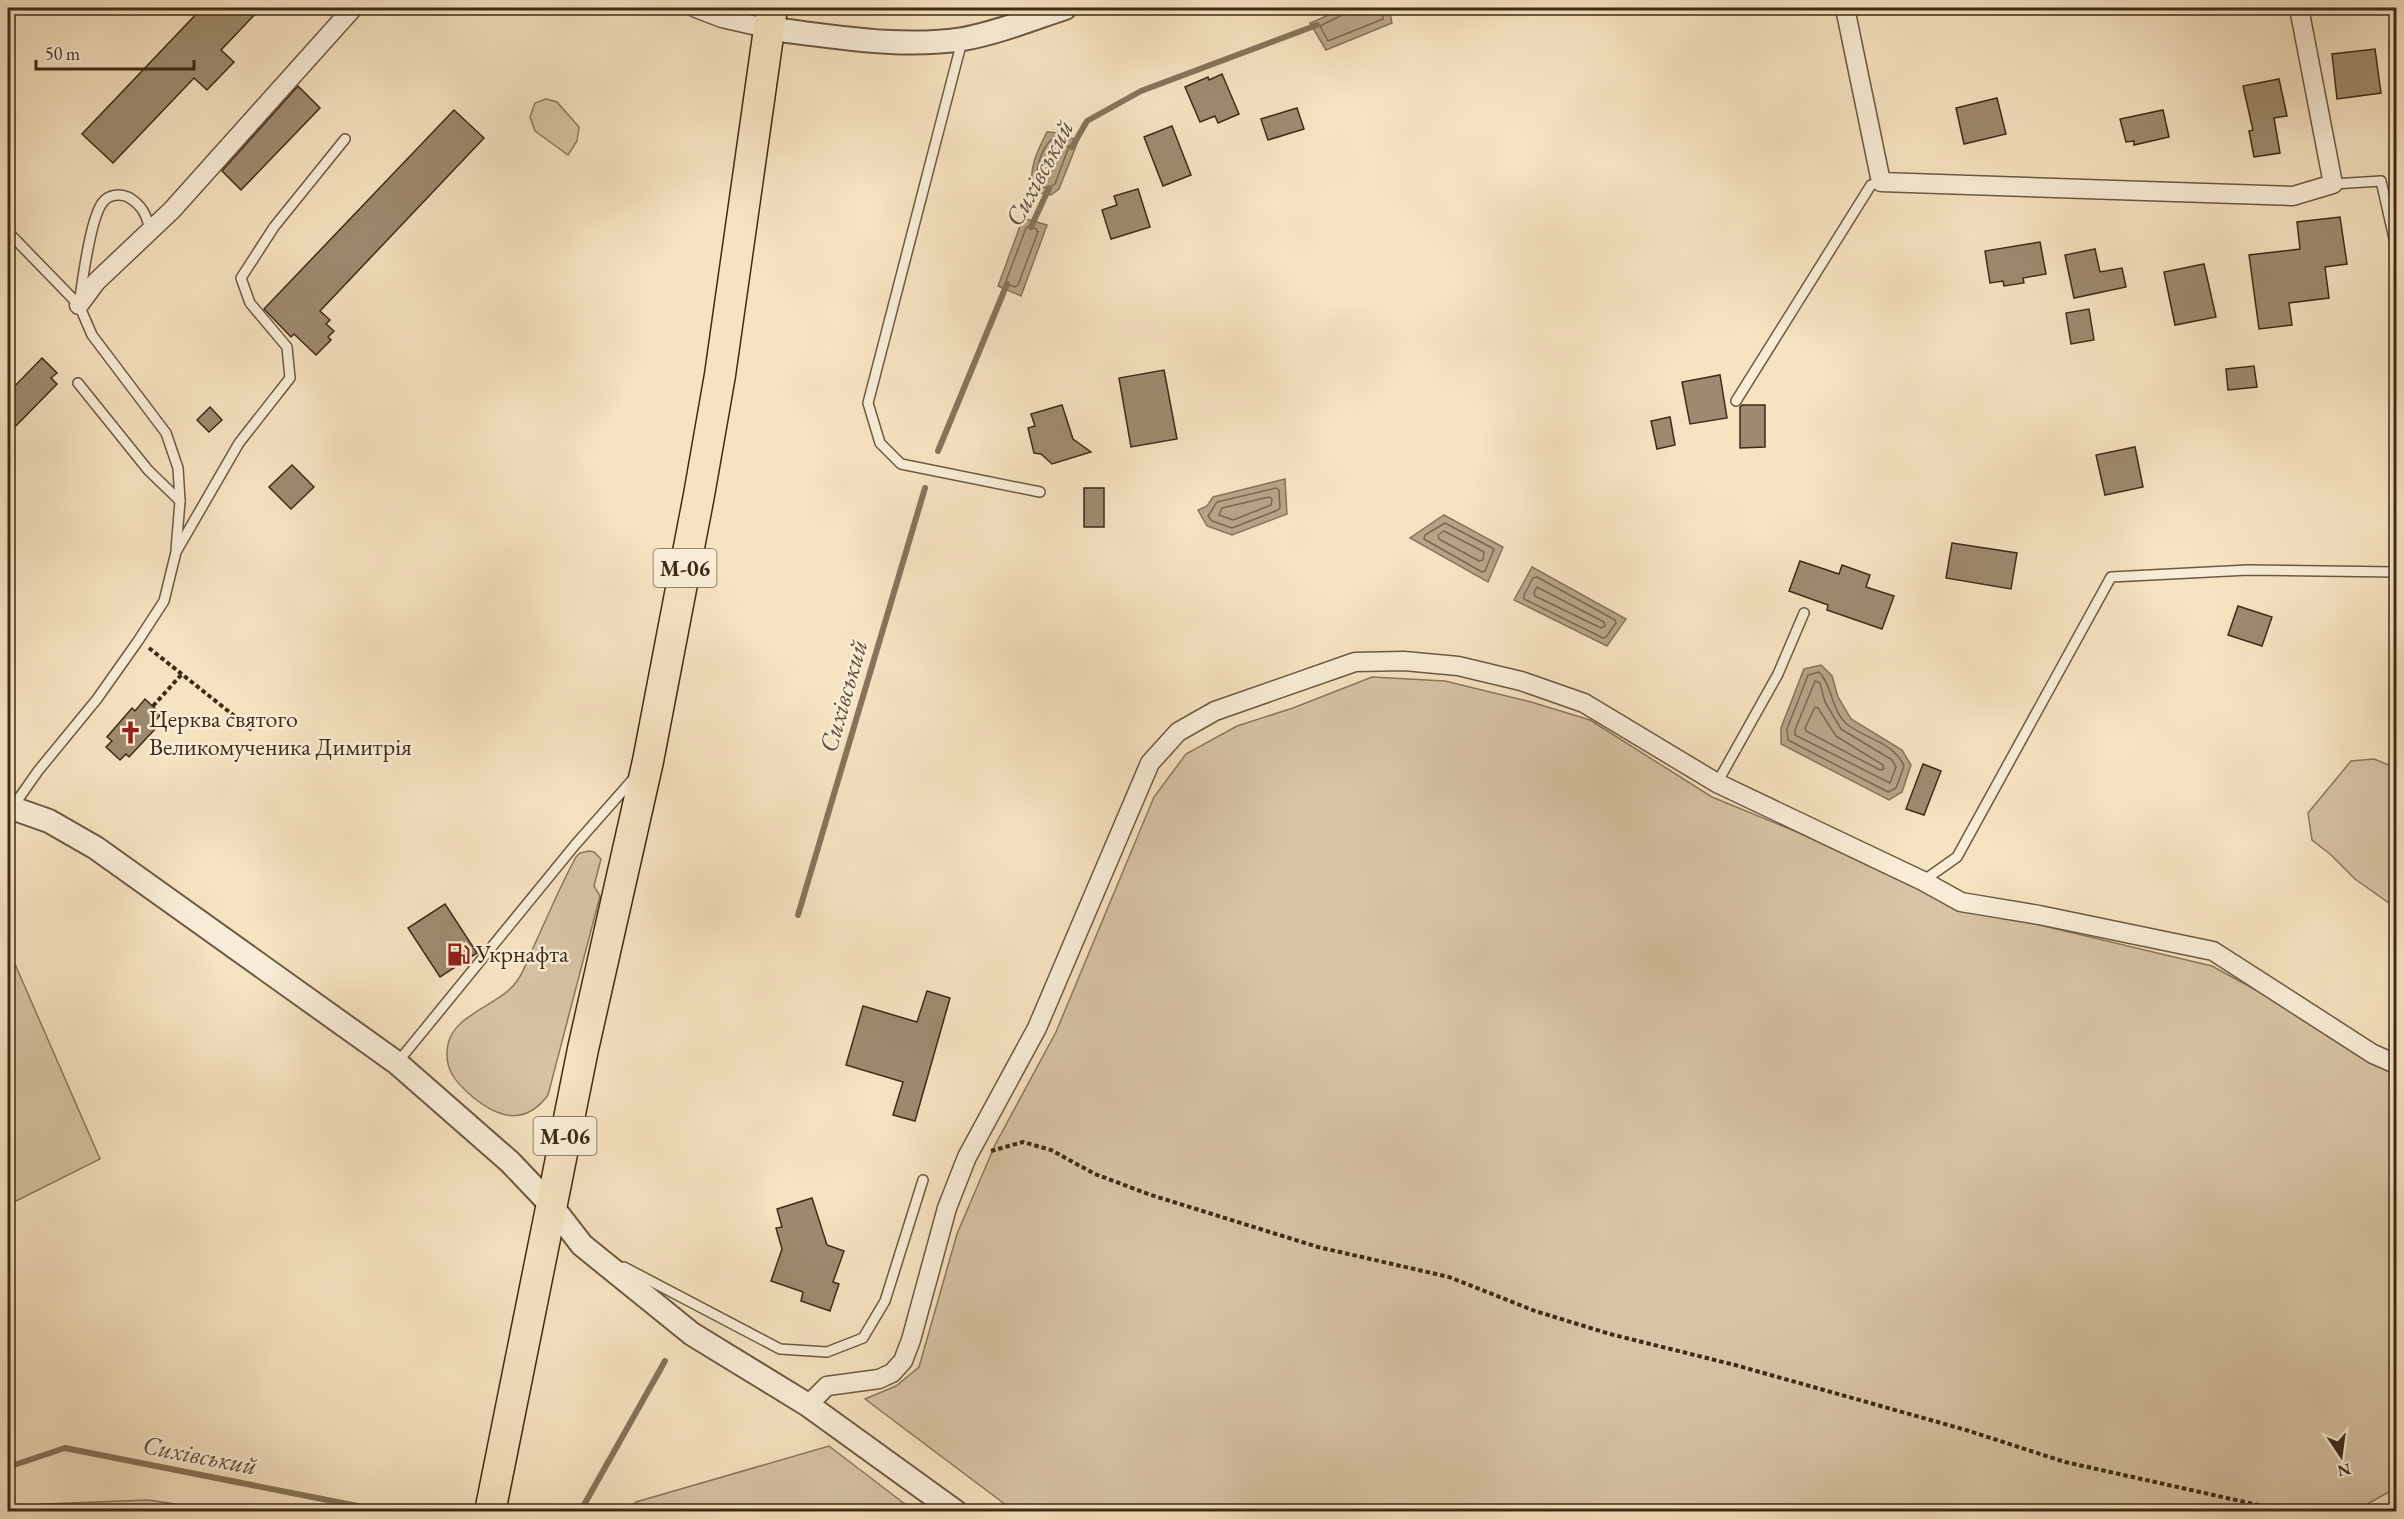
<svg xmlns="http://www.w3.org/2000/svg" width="2404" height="1519" font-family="'EB Garamond',serif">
	<rect width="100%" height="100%" fill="#f6e3c1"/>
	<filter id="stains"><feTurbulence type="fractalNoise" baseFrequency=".00333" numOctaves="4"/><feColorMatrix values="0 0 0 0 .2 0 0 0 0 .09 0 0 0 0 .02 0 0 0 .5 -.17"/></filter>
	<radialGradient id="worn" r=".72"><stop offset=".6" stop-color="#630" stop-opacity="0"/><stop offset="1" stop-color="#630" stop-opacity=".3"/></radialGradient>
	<g fill="#d7c4a4" stroke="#8a785d" stroke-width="1.5">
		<polygon points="546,99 557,102 579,127 577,141 568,155 535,131 530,117 535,103"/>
		<polygon points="1372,677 1445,681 1531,702 1590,720 1712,797 1819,841 1959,906 2212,966 2396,1067 2396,1488 2369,1503 2367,1511 1014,1511 865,1399 896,1386 919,1367 957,1234 995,1145 1056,1032 1154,797 1186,754 1237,726 1293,708"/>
		<polygon points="2374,759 2396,768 2396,908 2355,879 2330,854 2312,840 2308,813 2351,761"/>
		<path d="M 589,851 L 594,852 L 601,859 L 594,886 L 600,896 L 548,1095 C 526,1125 500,1119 474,1098 C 456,1083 443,1069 448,1044 C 455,1013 501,1005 517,981 C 524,972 528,958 533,948 C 547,918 560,886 576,857 L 580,853 Z"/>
		<polygon points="8,948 100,1159 8,1205"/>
		<polygon points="829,1446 914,1511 626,1511 636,1502"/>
		<polygon points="148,1500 224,1511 17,1511 43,1504"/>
	</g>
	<g fill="#b7a487" stroke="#87745a" stroke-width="1.5">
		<polygon points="1345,8 1389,8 1392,23 1326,50 1310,23"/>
		<path d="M 1047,132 L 1060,133 L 1078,141 L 1059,189 L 1051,195 L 1033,191 C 1028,170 1037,151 1047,132 Z"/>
		<polygon points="1023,218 1047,225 1021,296 998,286"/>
		<polygon points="1285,479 1287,514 1232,535 1207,526 1198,510 1207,506 1213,497"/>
		<polygon points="1444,515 1503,547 1488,582 1410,538"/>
		<polygon points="1532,567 1626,619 1607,646 1514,600"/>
		<polygon points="1821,665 1832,676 1838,697 1851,719 1902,750 1911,765 1902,792 1889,800 1781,744 1781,728 1804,669"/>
	</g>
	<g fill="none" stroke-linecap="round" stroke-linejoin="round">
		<g stroke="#7a684e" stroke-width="1.5">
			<polyline points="1345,8 1342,15 1320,26 1328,41 1383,19 1384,8"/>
			<path d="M 1052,139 L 1059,139 L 1069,146 L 1055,184 L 1049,188 L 1038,186 C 1033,173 1042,147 1052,139 Z"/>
			<polygon points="1054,147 1058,147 1060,150 1051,173 1048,175 1046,171 1049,156"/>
			<polygon points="1029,226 1036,229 1038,232 1018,285 1015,287 1007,284 1006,281 1026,228"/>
			<polygon points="1276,488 1279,490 1280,508 1278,510 1232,528 1212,521 1208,516 1217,502"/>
			<polygon points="1269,497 1272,499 1271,505 1233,520 1219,515 1222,508"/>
			<polygon points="1445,523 1494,549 1485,571 1482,572 1424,539 1425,535"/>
			<polygon points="1444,531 1484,552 1483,560 1479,561 1439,539 1438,535"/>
			<polygon points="1537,577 1615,620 1616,623 1606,637 1603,638 1524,599 1524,595 1533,578"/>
			<polygon points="1537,587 1604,622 1605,626 1601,628 1535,596 1534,593"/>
			<path d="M 1819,672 C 1833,686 1831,712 1848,725 C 1867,739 1894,743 1904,766 L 1896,788 L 1888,792 L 1788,740 L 1787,729 L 1808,675 Z"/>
			<polygon points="1815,681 1820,683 1825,702 1841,729 1892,760 1896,767 1890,783 1795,735 1795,730"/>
			<polygon points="1815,707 1818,708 1836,736 1883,765 1884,769 1880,770 1806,731 1805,728"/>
		</g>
		<g stroke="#87745a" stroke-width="6">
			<polyline points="1072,147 1087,121 1141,91 1317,25"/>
			<polyline points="1031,227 1049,188"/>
			<polyline points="938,451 1007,284"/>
			<polyline points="798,915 925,488"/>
			<polyline points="8,1467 65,1448 388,1512"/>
			<polyline points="580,1512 665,1361"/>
		</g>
	</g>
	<g fill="#9e8b6f" stroke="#3e2b16" stroke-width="1.5">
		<polygon points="202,8 261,8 221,50 234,62 207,90 194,78 113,163 82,134"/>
		<polygon points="2375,49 2381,93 2337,99 2332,54"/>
		<polygon points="1222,74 1239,114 1218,123 1215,116 1200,122 1185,87 1208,77 1209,80"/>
		<polygon points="2279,79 2287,116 2274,118 2280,153 2254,157 2249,131 2253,130 2243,86"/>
		<polygon points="298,86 320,108 241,190 222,171"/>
		<polygon points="1997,98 2006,134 1964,144 1956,108"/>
		<polygon points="1297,108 1304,129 1268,140 1261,119"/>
		<polygon points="454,110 484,138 320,311 330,320 326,324 334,331 328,337 331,340 316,355 294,334 291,337 264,309"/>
		<polygon points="2163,110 2169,137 2134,145 2134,141 2126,142 2120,119"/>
		<polygon points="1172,126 1191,175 1163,186 1144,137"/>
		<polygon points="1138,189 1150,227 1111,239 1102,210 1117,205 1114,196"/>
		<polygon points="2340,217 2347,264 2325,267 2329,298 2289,303 2292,325 2259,329 2249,255 2300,249 2297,222"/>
		<polygon points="2040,242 2046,274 2023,278 2024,283 2004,286 2003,281 1990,283 1985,251"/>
		<polygon points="2095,249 2100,272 2122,268 2126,287 2074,298 2065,255"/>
		<polygon points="2204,264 2216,317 2175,325 2164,272"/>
		<polygon points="2089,309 2094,340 2071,344 2066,313"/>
		<polygon points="42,358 57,373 51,378 57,384 8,434 8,393"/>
		<polygon points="2254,366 2257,387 2228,390 2226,369"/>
		<polygon points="1164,370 1177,439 1131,447 1119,378"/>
		<polygon points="1720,375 1727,418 1690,424 1682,382"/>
		<polygon points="1062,405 1073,439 1091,452 1052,464 1041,454 1034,453 1028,428 1035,426 1031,414"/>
		<polygon points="1742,405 1765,405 1765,447 1740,448 1740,407"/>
		<polygon points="210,407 222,420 209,432 197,420"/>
		<polygon points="1670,417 1675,445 1657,449 1651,421"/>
		<polygon points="2135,447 2143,487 2105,495 2096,455"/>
		<polygon points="292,465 314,487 291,509 269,487"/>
		<rect x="1084" y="488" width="20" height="39"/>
		<polygon points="1952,543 2017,553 2011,589 1946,578"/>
		<polygon points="1800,561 1839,574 1842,565 1870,575 1866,587 1894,596 1882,629 1827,610 1828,605 1789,591"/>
		<polygon points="2238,606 2272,617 2262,646 2228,635"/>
		<polygon points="145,699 161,714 151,726 155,729 129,757 126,754 120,760 106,747 112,741 107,737 132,708 135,711"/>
		<polygon points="1923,764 1941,771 1924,815 1906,809"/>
		<polygon points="445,904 477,953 440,977 408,928"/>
		<polygon points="927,991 950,998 915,1121 893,1115 903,1082 846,1065 863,1006 917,1022"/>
		<polygon points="812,1198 827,1245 844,1251 833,1282 839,1284 830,1311 801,1301 803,1292 771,1281 782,1249 776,1228 782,1227 777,1209"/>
	</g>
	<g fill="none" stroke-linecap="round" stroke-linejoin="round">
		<defs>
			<g id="service">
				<polyline points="962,41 868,403 880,443 901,464 1040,492"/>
				<polyline points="2333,184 2381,181 2396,247"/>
				<polyline points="8,232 79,305 92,335 166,433 178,468 180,501 176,550"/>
				<path d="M 80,297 C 83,277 91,216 103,202 C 108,195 120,193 128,197 C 142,205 147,215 150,231"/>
				<polyline points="78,383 148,470 180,501"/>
				<polyline points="1736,401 1871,185 1881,182"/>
				<polyline points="1717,783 1778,674 1804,613"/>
				<polyline points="12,808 38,771 97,699 138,641 164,601 176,552 239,443 290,378 287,347 250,303 241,278 274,227 345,139"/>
				<polyline points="1923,881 1957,857 2111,577 2248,570 2396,572"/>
				<polyline points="397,1063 575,845 635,777"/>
				<polyline points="624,1267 780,1349 827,1352 863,1338 885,1301 923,1180"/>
			</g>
			<g id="minor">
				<polyline points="696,8 722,18 770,29"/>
				<polyline points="1845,8 1881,182 2293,196 2333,184 2299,8"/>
				<polyline points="79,305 96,282 172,210 353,8"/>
				<polyline points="808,1405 827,1386 879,1379 892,1373 903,1361 911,1340 947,1208 967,1157 1037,1028 1150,763 1178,732 1215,711 1355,662 1404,661 1458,666 1521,681 1584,703 1717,783 1923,881 1961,902 2039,915 2213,951 2373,1054 2396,1064"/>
			</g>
			<g id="tertiary">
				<path d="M 770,29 C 833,36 900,49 963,39 C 997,33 1032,19 1065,8"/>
				<polyline points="8,808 12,808 49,821 96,848 397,1063 510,1162 551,1205 582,1245 692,1334 808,1405 956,1512"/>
			</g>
			<polyline id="trunk" points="490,1512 583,1049 648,761 699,495 720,375 772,8"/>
		</defs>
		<use href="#service" stroke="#6c5941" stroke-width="12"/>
		<use href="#minor" stroke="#6c5941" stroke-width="21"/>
		<use href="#tertiary" stroke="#6c5941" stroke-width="26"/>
		<use href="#trunk" stroke="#3e2b16" stroke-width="33"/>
		<g stroke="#3e2b16" stroke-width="4" stroke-dasharray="4.5 3" stroke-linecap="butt">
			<polyline points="149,648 252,730"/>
			<polyline points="153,706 182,674"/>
			<polyline points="991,1151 1023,1142 1051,1150 1095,1174 1151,1195 1318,1247 1449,1277 1535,1311 1610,1334 1735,1365 1966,1430 2065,1462 2290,1512"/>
		</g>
		<use href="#service" stroke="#f9edd7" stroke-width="9"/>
		<use href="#minor" stroke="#f9edd7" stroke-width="18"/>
		<use href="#tertiary" stroke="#f9edd7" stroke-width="22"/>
		<use href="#trunk" stroke="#f6e3c1" stroke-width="30"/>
	</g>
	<defs>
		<symbol id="church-bare" viewBox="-9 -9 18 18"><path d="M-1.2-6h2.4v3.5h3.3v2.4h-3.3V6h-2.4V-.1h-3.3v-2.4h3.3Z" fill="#8f2418" stroke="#f9edd7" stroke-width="2.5" paint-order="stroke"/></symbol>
		<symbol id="fuel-bare" viewBox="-9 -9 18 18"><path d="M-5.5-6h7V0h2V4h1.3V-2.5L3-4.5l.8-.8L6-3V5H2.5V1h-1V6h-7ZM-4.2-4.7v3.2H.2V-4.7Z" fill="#8f2418" stroke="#f9edd7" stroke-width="2.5" paint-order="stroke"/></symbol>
	</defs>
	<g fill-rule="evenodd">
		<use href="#church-bare" x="114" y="716" width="33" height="33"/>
		<use href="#fuel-bare" x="442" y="938" width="33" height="33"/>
	</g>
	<g text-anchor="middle" stroke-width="5" stroke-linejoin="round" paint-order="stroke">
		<g fill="#f9edd7" stroke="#766550" stroke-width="1.5">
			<rect x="653.5" y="549" width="63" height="38" rx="4.5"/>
			<rect x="533.5" y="1117" width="63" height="38" rx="4.5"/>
		</g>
		<g font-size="22" font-weight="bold" fill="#3e2b16">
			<text x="685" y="576">М-06</text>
			<text x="565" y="1144">М-06</text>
		</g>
		<g font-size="24" fill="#3e2b16" stroke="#f9edd7" text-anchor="start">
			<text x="149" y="727">Церква святого<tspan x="149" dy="28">Великомученика Димитрія</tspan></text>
			<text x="476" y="962">Укрнафта</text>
		</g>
		<g font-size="26" font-style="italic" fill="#624f38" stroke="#f9edd7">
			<text transform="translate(1039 173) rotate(-62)" y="9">Сихівський</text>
			<text transform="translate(843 696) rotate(-74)" y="9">Сихівський</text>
			<text transform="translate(200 1455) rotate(11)" y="9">Сихівський</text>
		</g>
	</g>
	<rect width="2404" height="1519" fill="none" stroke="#f6e3c1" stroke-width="30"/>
	<rect x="9" y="9" width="2386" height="1501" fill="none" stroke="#3e2b16" stroke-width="3"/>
	<rect x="15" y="15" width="2374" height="1489" fill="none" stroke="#3e2b16" stroke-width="1.5"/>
	<g transform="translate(2341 1456) rotate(167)" stroke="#f9edd7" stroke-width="4.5" paint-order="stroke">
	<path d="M0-4.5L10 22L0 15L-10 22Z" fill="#3e2b16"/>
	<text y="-9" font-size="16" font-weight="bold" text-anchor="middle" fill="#3e2b16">N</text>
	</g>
	<path d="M36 60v9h158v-9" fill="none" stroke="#3e2b16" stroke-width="3"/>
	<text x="45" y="60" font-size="18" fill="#3e2b16" stroke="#f9edd7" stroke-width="4.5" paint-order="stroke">50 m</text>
	<rect width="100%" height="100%" filter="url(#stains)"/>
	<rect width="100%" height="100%" fill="url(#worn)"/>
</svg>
